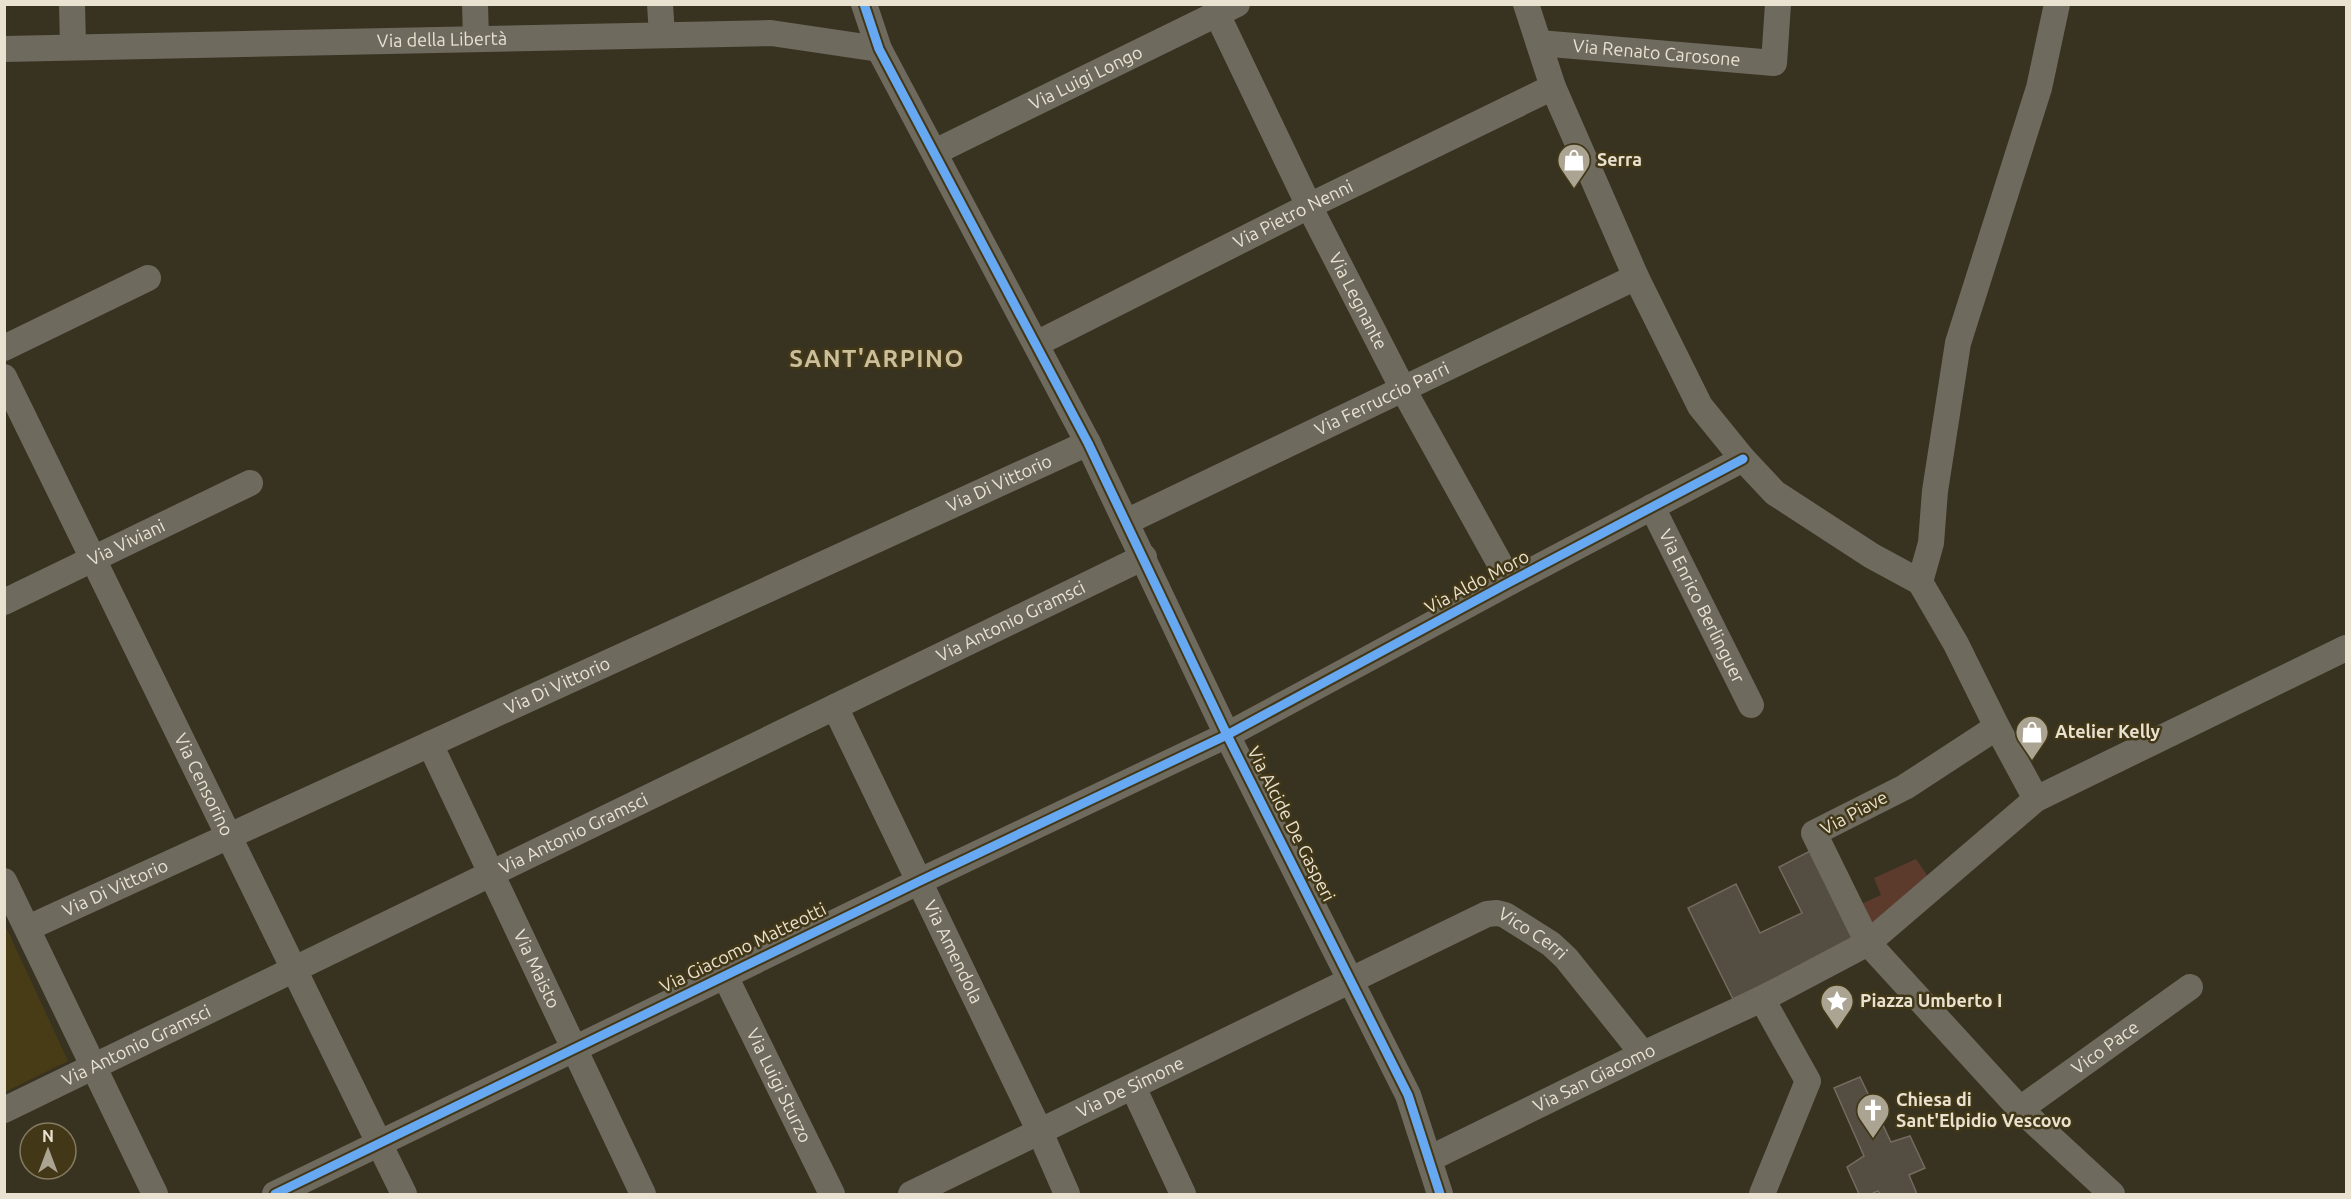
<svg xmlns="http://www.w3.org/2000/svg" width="2351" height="1199" font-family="Ubuntu,sans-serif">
	<rect width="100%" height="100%" fill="#383221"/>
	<polygon fill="#483c17" points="4,923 68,1061 5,1092 4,1092"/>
	<polygon fill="#5d3b2c" points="1916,859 1933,884 1873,937 1857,906 1881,895 1874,878"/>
	<g fill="#544d41" stroke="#736b5f" stroke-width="1.5">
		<polygon points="1814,849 1858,938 1733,999 1688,908 1736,884 1760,933 1802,913 1779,867"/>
		<polygon points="1860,1077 1891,1142 1910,1136 1925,1168 1909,1175 1917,1194 1880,1194 1878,1191 1871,1194 1859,1194 1847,1167 1864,1156 1834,1088"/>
	</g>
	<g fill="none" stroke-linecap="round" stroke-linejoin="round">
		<g stroke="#6e6a5e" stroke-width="26">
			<polyline points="72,4 73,46"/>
			<polyline points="475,4 476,38"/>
			<polyline points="660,4 662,35"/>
			<polyline points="864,4 879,49 1088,443 1227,735 1408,1095 1440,1194"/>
			<polyline points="1526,4 1553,87 1636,277 1700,406 1743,459 1775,493 1872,556 1920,582 1956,644 1997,727 2036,799"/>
			<path id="s1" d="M 1217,14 L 1309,206 L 1403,389 L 1510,582"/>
			<path id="s2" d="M 1539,43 L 1774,63 L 1778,4"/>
			<path id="s3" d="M 4,49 L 771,33 L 879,49"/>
			<path id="s4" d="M 935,152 L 1237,4"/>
			<path id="s5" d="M 1036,344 L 1309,206 L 1553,87"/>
			<polyline points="4,348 148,278"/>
			<path id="s6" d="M 4,377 L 404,1194"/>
			<path id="s7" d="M 1652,507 L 1751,705"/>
			<path id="s8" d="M 1126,522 L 1636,277"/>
			<polyline points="1920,582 1931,543 1935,491 1958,343 2039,88 2057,4"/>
			<path id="s9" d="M 4,602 L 250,483"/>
			<path id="s10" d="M 835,707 L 1040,1132 L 1067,1194"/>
			<polyline points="1997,727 1905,787 1814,833 1868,943 2020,1109 2112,1194"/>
			<path id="s11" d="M 430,744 L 643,1194"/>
			<polyline points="4,881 155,1194"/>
			<path id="s12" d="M 28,928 L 1088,443"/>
			<path id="s13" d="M 725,976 L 832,1194"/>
			<polyline points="1762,999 1808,1081 1762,1194"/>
			<polyline points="1133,1087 1183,1194"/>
			<path id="s14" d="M 2020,1109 L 2190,987"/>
			<path id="s15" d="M 4,1110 L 1144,557"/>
			<path id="s16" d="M 1429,1159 L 1643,1054 L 1762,999 L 1868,943 L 2036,799 L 2346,648"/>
			<polyline points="275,1194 920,881 1227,735 1510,582 1743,459"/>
			<path id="s17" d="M 911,1194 L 1487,914 L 1497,913 L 1505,915 L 1551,944 L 1566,958 L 1643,1054"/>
		</g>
		<defs>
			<g id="cycleway">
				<polyline points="864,4 879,49 1088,443 1227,735 1408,1095 1440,1194"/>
				<polyline points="275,1194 920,881 1227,735 1510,582 1743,459"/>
			</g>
		</defs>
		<use href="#cycleway" stroke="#423717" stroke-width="13"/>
		<use href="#cycleway" stroke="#66a8f1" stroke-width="9"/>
	</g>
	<defs>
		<symbol id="shop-pin" viewBox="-11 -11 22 30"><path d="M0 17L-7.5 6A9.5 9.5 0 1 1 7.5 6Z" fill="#aba493" stroke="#423717"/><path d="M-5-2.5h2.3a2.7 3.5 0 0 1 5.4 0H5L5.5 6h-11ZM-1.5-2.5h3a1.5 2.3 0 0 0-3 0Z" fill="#fff"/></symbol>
		<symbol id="sight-pin" viewBox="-11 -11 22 30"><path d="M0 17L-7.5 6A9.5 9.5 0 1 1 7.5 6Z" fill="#aba493" stroke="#423717"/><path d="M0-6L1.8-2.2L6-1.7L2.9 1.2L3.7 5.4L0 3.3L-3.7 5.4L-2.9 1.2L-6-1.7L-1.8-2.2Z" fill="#fff"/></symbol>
		<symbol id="church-pin" viewBox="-11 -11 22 30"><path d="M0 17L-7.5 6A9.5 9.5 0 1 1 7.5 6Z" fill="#aba493" stroke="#423717"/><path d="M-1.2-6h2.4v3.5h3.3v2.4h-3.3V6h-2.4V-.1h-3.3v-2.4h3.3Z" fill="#fff"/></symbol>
	</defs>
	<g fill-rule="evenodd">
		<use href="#shop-pin" x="1555" y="141" width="38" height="52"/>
		<use href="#shop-pin" x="2013" y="713" width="38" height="52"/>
		<use href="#sight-pin" x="1818" y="982" width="38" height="52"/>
		<use href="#church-pin" x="1854" y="1091" width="38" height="52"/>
	</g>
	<g text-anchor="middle" stroke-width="5" stroke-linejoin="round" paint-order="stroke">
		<g font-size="18" fill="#e9e2d1" stroke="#423717">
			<text dy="6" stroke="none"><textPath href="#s3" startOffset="438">Via della Libertà</textPath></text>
			<text dy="6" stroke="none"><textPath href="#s2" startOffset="118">Via Renato Carosone</textPath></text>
			<text dy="6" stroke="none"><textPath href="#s4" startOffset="168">Via Luigi Longo</textPath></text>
			<text dy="6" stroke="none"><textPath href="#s5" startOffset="288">Via Pietro Nenni</textPath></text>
			<text dy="6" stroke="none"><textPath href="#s1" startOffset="320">Via Legnante</textPath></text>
			<text dy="6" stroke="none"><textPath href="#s8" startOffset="284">Via Ferruccio Parri</textPath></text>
			<text dy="6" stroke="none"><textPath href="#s12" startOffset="1068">Via Di Vittorio</textPath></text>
			<text dy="6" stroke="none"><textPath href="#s9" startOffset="136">Via Viviani</textPath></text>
			<text transform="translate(1477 582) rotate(-28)" y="6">Via Aldo Moro</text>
			<text dy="6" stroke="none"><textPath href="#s7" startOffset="111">Via Enrico Berlinguer</textPath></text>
			<text dy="6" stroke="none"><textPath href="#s15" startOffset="1119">Via Antonio Gramsci</textPath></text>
			<text dy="6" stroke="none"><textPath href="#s12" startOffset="582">Via Di Vittorio</textPath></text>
			<text dy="6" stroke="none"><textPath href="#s6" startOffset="454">Via Censorino</textPath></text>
			<text transform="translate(1854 813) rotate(-28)" y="6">Via Piave</text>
			<text transform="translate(1291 824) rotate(63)" y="6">Via Alcide De Gasperi</text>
			<text dy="6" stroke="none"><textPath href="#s15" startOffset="633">Via Antonio Gramsci</textPath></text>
			<text dy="6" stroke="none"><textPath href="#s12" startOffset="96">Via Di Vittorio</textPath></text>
			<text dy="6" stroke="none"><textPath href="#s17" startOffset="692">Vico Cerri</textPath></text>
			<text transform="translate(743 948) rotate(-26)" y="6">Via Giacomo Matteotti</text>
			<text dy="6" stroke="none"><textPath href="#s10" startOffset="272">Via Amendola</textPath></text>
			<text dy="6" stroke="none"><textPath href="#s11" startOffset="249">Via Maisto</textPath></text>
			<text dy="6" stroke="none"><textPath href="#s15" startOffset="147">Via Antonio Gramsci</textPath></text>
			<text dy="6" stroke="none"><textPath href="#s14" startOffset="105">Vico Pace</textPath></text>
			<text dy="6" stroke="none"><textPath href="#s16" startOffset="184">Via San Giacomo</textPath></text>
			<text dy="6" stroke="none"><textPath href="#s13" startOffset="122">Via Luigi Sturzo</textPath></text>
			<text dy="6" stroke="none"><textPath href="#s17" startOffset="244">Via De Simone</textPath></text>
		</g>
		<g font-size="18" font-weight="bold" fill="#e9e2d1" stroke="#423717" text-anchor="start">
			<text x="1597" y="166">Serra</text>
			<text x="2055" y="738">Atelier Kelly</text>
			<text x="1860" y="1007">Piazza Umberto I</text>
			<text x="1896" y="1106">Chiesa di<tspan x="1896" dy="21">Sant'Elpidio Vescovo</tspan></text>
		</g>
		<g font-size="24" font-weight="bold" letter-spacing="1.5" fill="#cbbe9b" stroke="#423717">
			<text x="877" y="367">SANT'ARPINO</text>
		</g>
	</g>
	<rect width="2351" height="1199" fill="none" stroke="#e9e2d1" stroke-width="12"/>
	<g transform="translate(48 1151)"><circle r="28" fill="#423717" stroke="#857b61" stroke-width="1.5"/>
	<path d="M0-4.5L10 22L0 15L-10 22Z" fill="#aba493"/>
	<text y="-9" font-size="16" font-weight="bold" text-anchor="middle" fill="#e9e2d1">N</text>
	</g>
</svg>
